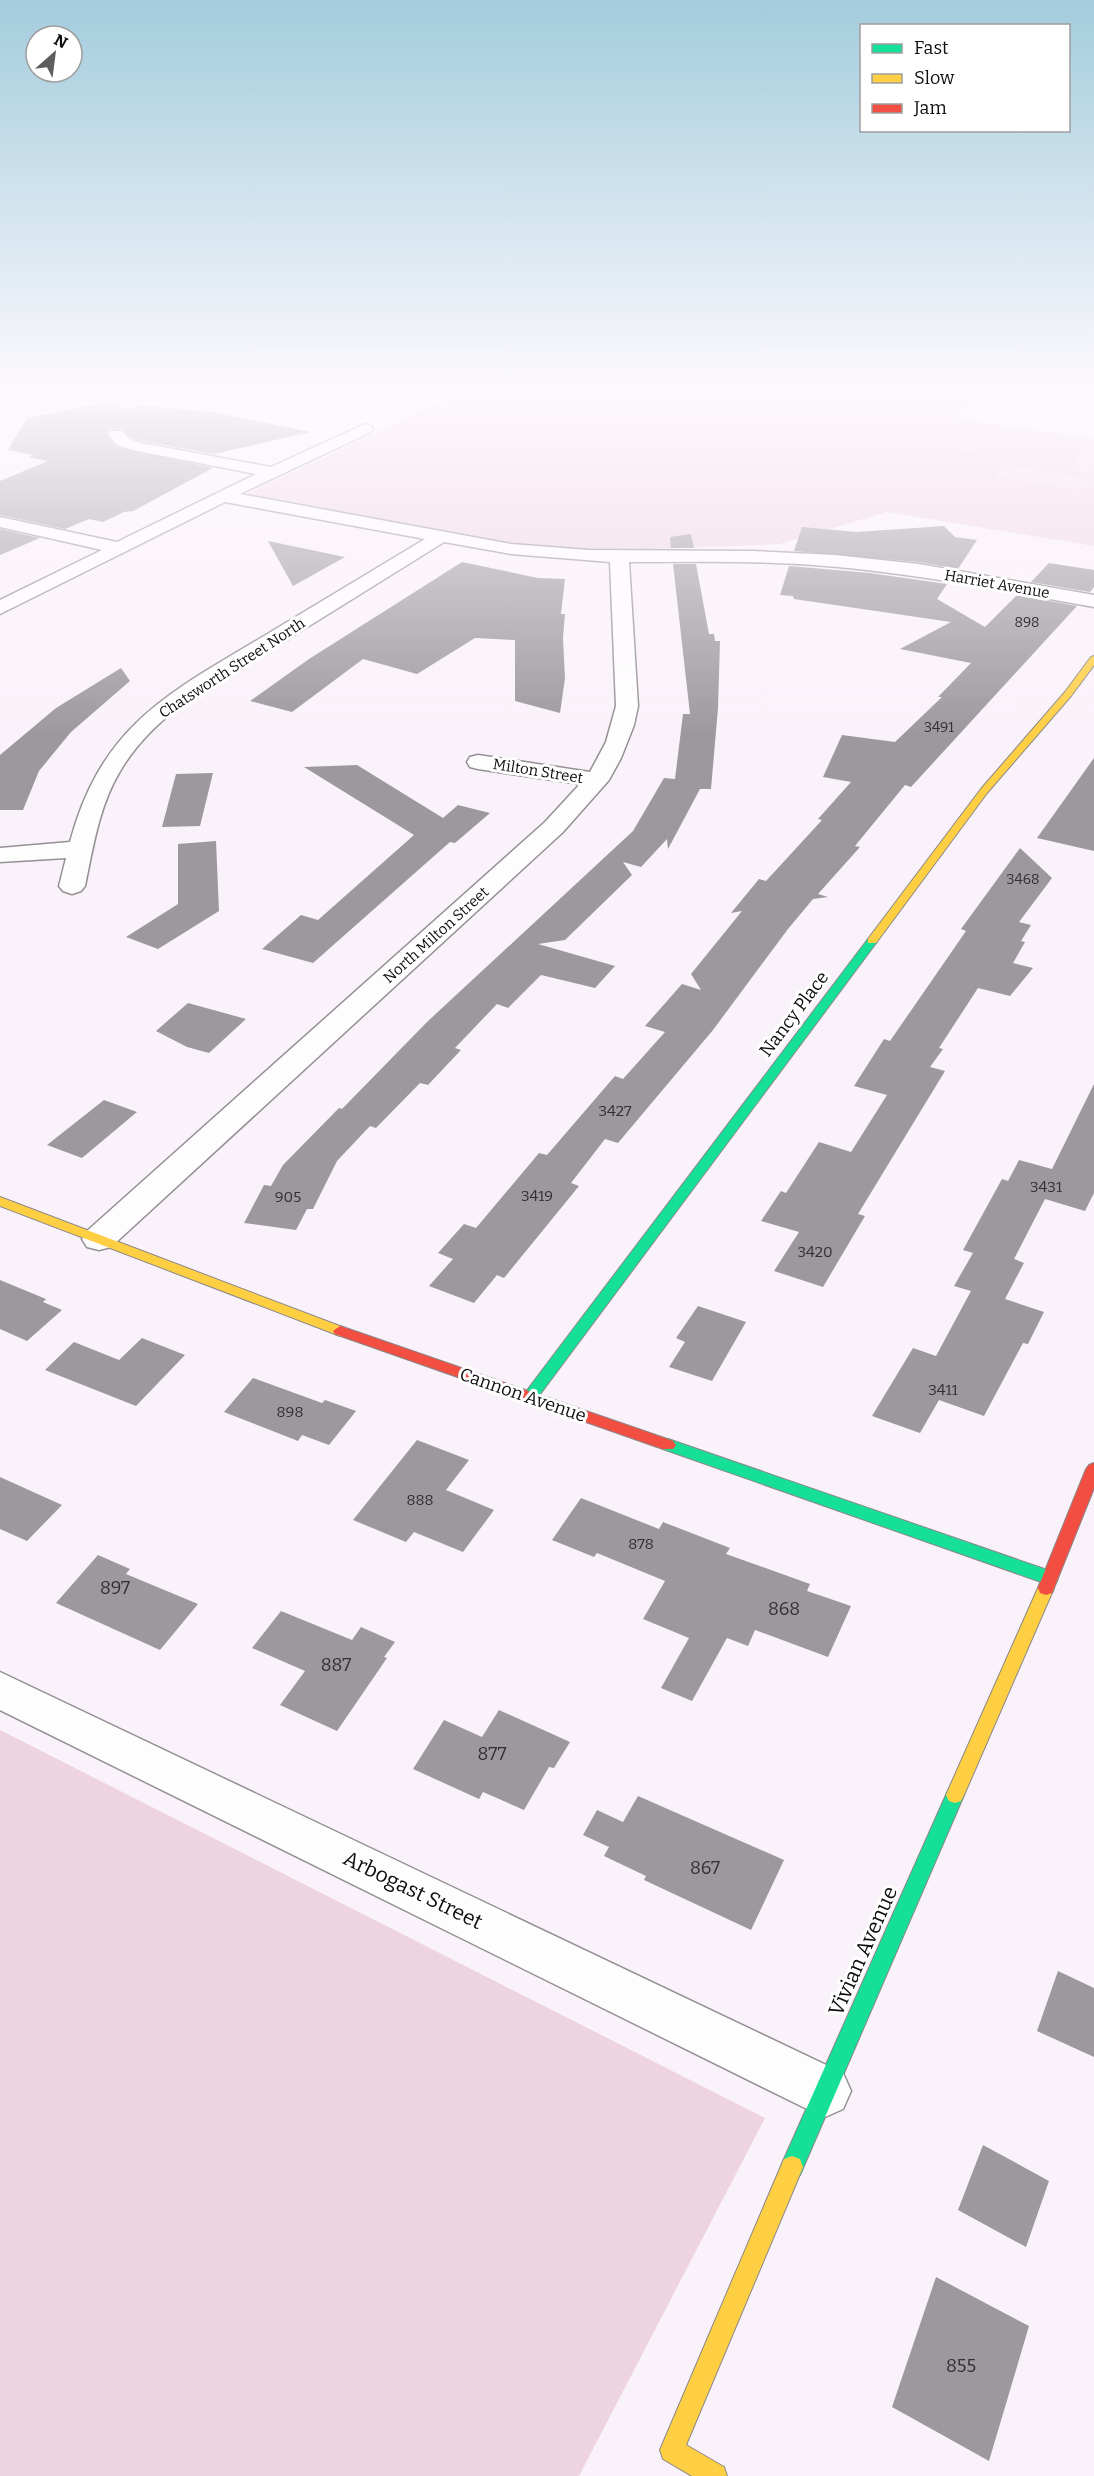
<svg xmlns="http://www.w3.org/2000/svg" width="1094" height="2476" font-family="Bitter,serif">
	<rect width="100%" height="100%" fill="#faf2fa"/>
	<g fill="#eed4df">
		<polygon points="467,389 647,389 707,398 722,389 994,389 956,418 1094,439 1094,546 887,512 780,544 629,550 537,547 245,495"/>
		<polygon points="0,1730 765,2118 579,2476 0,2476"/>
	</g>
	<g fill="#f2deea">
		<polygon points="961,432 988,436 970,452 943,448"/>
		<polygon points="1094,449 1094,471 1089,473 1073,471 1075,468 1069,467 1086,450"/>
		<polygon points="1006,465 1094,479 1083,491 994,477"/>
	</g>
	<g fill="#9c989e">
		<polygon points="107,402 131,410 139,405 212,412 310,432 214,454 142,441 130,437 122,429 110,429 106,434 116,447 213,468 133,511 124,512 103,522 89,519 65,529 0,515 0,481 48,461 29,457 34,455 8,450 27,418"/>
		<polygon points="944,526 955,537 977,540 958,569 919,562 794,551 802,527 857,532"/>
		<polygon points="0,529 40,538 0,555"/>
		<polygon points="691,534 694,548 671,548 670,537"/>
		<polygon points="268,541 345,557 293,586"/>
		<polygon points="462,562 538,578 565,579 561,614 565,614 563,638 565,678 560,713 515,701 515,640 475,638 417,674 363,659 292,712 250,701 309,659"/>
		<polygon points="1049,563 1094,570 1094,587 1090,592 1031,582"/>
		<polygon points="673,564 696,564 709,634 714,634 715,641 720,641 718,708 711,789 700,789 668,849 667,839 641,867 623,862 632,875 565,940 538,944 615,966 595,988 541,975 508,1008 497,1004 455,1048 461,1050 428,1085 420,1083 376,1128 370,1126 337,1161 313,1209 307,1209 296,1230 244,1223 264,1185 271,1186 283,1165 339,1108 342,1109 427,1022 633,831 664,778 675,779 683,714 690,714"/>
		<polygon points="789,566 870,573 947,584 937,599 985,627 1017,595 1077,606 911,787 905,785 855,846 860,847 818,894 828,897 813,899 788,929 713,1030 618,1143 605,1139 571,1183 579,1186 504,1278 497,1275 474,1303 429,1286 453,1259 438,1253 464,1224 476,1228 539,1153 547,1155 615,1076 623,1079 665,1032 645,1026 682,984 701,990 691,974 742,911 731,913 759,879 766,881 822,820 818,819 851,782 823,777 842,735 895,742 942,697 938,697 971,663 900,649 951,622 794,599 793,596 780,595"/>
		<polygon points="121,668 130,681 71,732 39,771 23,810 0,810 0,755 56,708"/>
		<polygon points="1094,758 1094,851 1037,838"/>
		<polygon points="357,765 443,818 458,805 490,813 455,843 450,842 313,963 262,949 301,915 318,920 414,835 304,767"/>
		<polygon points="213,773 200,826 162,827 176,774"/>
		<polygon points="216,841 219,911 158,949 126,937 178,904 178,844"/>
		<polygon points="1020,848 1052,878 1019,922 1031,925 1021,941 1025,942 1013,963 1033,968 1010,996 978,988 939,1048 943,1049 930,1067 945,1071 858,1214 865,1216 823,1287 774,1271 799,1232 761,1221 781,1191 786,1193 819,1142 851,1152 887,1095 854,1086 884,1039 890,1041 966,931 961,929"/>
		<polygon points="188,1003 246,1019 209,1053 187,1047 156,1031"/>
		<polygon points="1094,1084 1094,1193 1085,1211 1045,1199 1014,1259 1024,1263 1005,1299 1044,1312 1028,1344 1023,1343 984,1416 939,1400 920,1433 872,1416 913,1348 936,1356 971,1291 954,1286 973,1253 963,1250 1002,1179 1008,1181 1019,1160 1052,1169"/>
		<polygon points="104,1100 137,1112 82,1158 47,1145"/>
		<polygon points="0,1280 46,1299 43,1302 62,1310 27,1341 0,1329"/>
		<polygon points="698,1306 746,1322 712,1381 669,1367 685,1342 676,1338"/>
		<polygon points="142,1338 185,1355 136,1406 45,1370 74,1342 119,1360"/>
		<polygon points="253,1378 322,1403 325,1400 356,1411 329,1445 302,1435 298,1441 224,1412"/>
		<polygon points="417,1440 469,1460 446,1490 494,1510 463,1552 414,1532 406,1542 353,1520"/>
		<polygon points="0,1477 62,1505 27,1541 0,1529"/>
		<polygon points="581,1498 659,1529 663,1522 730,1548 726,1554 810,1584 807,1591 851,1606 828,1657 755,1630 748,1646 727,1638 692,1701 661,1688 689,1638 643,1619 665,1581 597,1553 594,1557 552,1540"/>
		<polygon points="98,1555 130,1569 126,1574 198,1604 160,1650 56,1603"/>
		<polygon points="281,1611 352,1640 361,1627 395,1642 384,1657 387,1658 337,1731 280,1705 305,1671 252,1648"/>
		<polygon points="499,1710 570,1742 554,1768 549,1767 524,1810 483,1792 479,1799 413,1769 444,1720 482,1737"/>
		<polygon points="638,1796 784,1860 751,1930 644,1880 646,1876 604,1856 609,1847 583,1835 597,1810 623,1822"/>
		<polygon points="1058,1971 1094,1988 1094,2057 1037,2031"/>
		<polygon points="983,2145 1049,2181 1026,2247 958,2210"/>
		<polygon points="936,2277 1029,2326 989,2461 892,2407"/>
	</g>
	<g fill="none" stroke-linecap="round" stroke-linejoin="round">
		<defs>
			<g id="street">
				<path d="M 365,424 L 371,426 L 373,429 L 371,432 L 240,494 L 511,544 L 589,550 L 753,551 L 835,555 L 919,564 L 1094,595 L 1094,607 C 1009,592 924,575 838,567 C 768,560 698,562 629,562 L 638,706 L 634,725 L 621,758 L 609,780 L 563,832 L 111,1247 L 99,1250 L 87,1247 L 82,1239 L 87,1231 L 545,822 L 580,784 L 478,769 L 470,767 L 467,762 L 470,757 L 478,755 L 590,772 L 606,742 L 616,706 L 610,562 L 511,554 L 444,542 C 391,575 338,608 285,641 C 225,677 155,710 119,773 C 99,807 93,848 85,886 L 81,891 L 72,894 L 63,891 L 59,886 L 66,858 L 0,862 L 0,848 L 70,842 C 102,723 171,692 269,633 C 321,602 373,570 425,539 L 225,502 L 0,614 L 0,600 L 102,550 L 0,527 L 0,517 L 117,542 L 256,474 L 132,450 L 117,445 L 108,434 L 110,431 L 122,431 L 129,439 L 141,443 L 271,467 Z"/>
				<polygon points="0,1672 843,2073 851,2091 843,2109 825,2117 807,2109 0,1710"/>
			</g>
			<g id="fast">
				<polygon points="872,938 877,941 876,943 535,1401 525,1401 523,1397 525,1393 868,939"/>
				<polygon points="668,1439 1056,1573 1058,1578 1056,1583 1050,1584 1044,1583 663,1449 660,1445 663,1441"/>
				<polygon points="955,1787 961,1789 964,1795 800,2175 792,2178 784,2175 781,2167 784,2159 946,1795 949,1789"/>
			</g>
			<g id="slow">
				<polygon points="1094,656 1094,665 1071,696 987,793 876,943 868,943 868,939 981,789 1065,692 1091,657"/>
				<polygon points="0,1197 345,1328 347,1331 340,1336 335,1334 0,1206"/>
				<polygon points="1046,1581 1052,1583 1054,1588 964,1795 961,1801 955,1803 949,1801 946,1795 1038,1588 1040,1583"/>
				<polygon points="792,2156 800,2159 803,2167 686,2445 724,2467 727,2476 692,2476 663,2459 660,2450 784,2159"/>
			</g>
			<g id="jam">
				<polygon points="340,1326 673,1441 676,1445 673,1449 663,1449 335,1334 333,1331"/>
				<polygon points="1094,1463 1094,1488 1052,1593 1046,1595 1040,1593 1038,1588 1086,1469 1089,1465"/>
			</g>
		</defs>
		<use href="#street" stroke="#949094" stroke-width="3"/>
		<use href="#fast" stroke="#8a878a" stroke-width="2"/>
		<use href="#slow" stroke="#8a878a" stroke-width="2"/>
		<use href="#jam" stroke="#8a878a" stroke-width="2"/>
		<use href="#street" fill="#fefdfe" fill-rule="evenodd"/>
		<use href="#fast" fill="#16e098" fill-rule="evenodd"/>
		<use href="#slow" fill="#ffcf43" fill-rule="evenodd"/>
		<use href="#jam" fill="#f24e42" fill-rule="evenodd"/>
	</g>
	<linearGradient id="sky" x2="0" y2="1"><stop stop-color="#a3ccdd"/><stop offset="0.53" stop-color="#fdf9fd"/><stop offset="1" stop-color="#fdf9fd" stop-opacity="0"/></linearGradient>
	<rect width="1094" height="735" fill="url(#sky)"/>
	<g text-anchor="middle" stroke-width="6" stroke-linejoin="round" paint-order="stroke">
		<g font-size="14" fill="#313031">
			<text x="1027" y="627">898</text>
			<text x="939" y="732">3491</text>
			<text x="1023" y="884">3468</text>
		</g>
		<g font-size="15" fill="#0d0d0d" stroke="#fff">
			<text transform="translate(997 584) rotate(10)" y="5">Harriet Avenue</text>
			<text transform="translate(232 668) rotate(-33)" y="5">Chatsworth Street North</text>
			<text transform="translate(538 771) rotate(9)" y="5">Milton Street</text>
			<text transform="translate(436 935) rotate(-42)" y="5">North Milton Street</text>
		</g>
		<g font-size="15" fill="#313031">
			<text x="615" y="1116">3427</text>
			<text x="1046" y="1192">3431</text>
			<text x="537" y="1201">3419</text>
			<text x="288" y="1202">905</text>
			<text x="815" y="1257">3420</text>
			<text x="943" y="1395">3411</text>
			<text x="290" y="1417">898</text>
			<text x="420" y="1505">888</text>
			<text x="641" y="1549">878</text>
		</g>
		<g font-size="18" fill="#0d0d0d" stroke="#fff">
			<text transform="translate(794 1014) rotate(-53)" y="6">Nancy Place</text>
			<text transform="translate(523 1395) rotate(19)" y="6">Cannon Avenue</text>
		</g>
		<g font-size="18" fill="#313031">
			<text x="115" y="1594">897</text>
			<text x="784" y="1615">868</text>
			<text x="336" y="1671">887</text>
			<text x="492" y="1760">877</text>
			<text x="705" y="1874">867</text>
			<text x="961" y="2372">855</text>
		</g>
		<g font-size="21" fill="#0d0d0d" stroke="#fff">
			<text transform="translate(413 1890) rotate(26)" y="7">Arbogast Street</text>
			<text transform="translate(863 1951) rotate(-66)" y="7">Vivian Avenue</text>
		</g>
	</g>
	<rect x="860" y="24" width="210" height="108" fill="#ffffff" stroke="#9e9e9e" stroke-width="1.5"/>
	<rect x="872" y="44" width="30" height="9" fill="#16e098" stroke="#9e9e9e" stroke-width="1.5"/>
	<text x="914" y="54" font-size="18" fill="#0d0d0d">Fast</text>
	<rect x="872" y="74" width="30" height="9" fill="#ffcf43" stroke="#9e9e9e" stroke-width="1.5"/>
	<text x="914" y="84" font-size="18" fill="#0d0d0d">Slow</text>
	<rect x="872" y="104" width="30" height="9" fill="#f24e42" stroke="#9e9e9e" stroke-width="1.5"/>
	<text x="914" y="114" font-size="18" fill="#0d0d0d">Jam</text>
	<g transform="translate(54 54) rotate(28)"><circle r="28" fill="#ffffff" stroke="#9e9e9e" stroke-width="1.5"/>
	<path d="M0-4.5L10 22L0 15L-10 22Z" fill="#605d60"/>
	<text y="-9" font-size="16" font-weight="bold" text-anchor="middle" fill="#0d0d0d">N</text>
	</g>
</svg>
